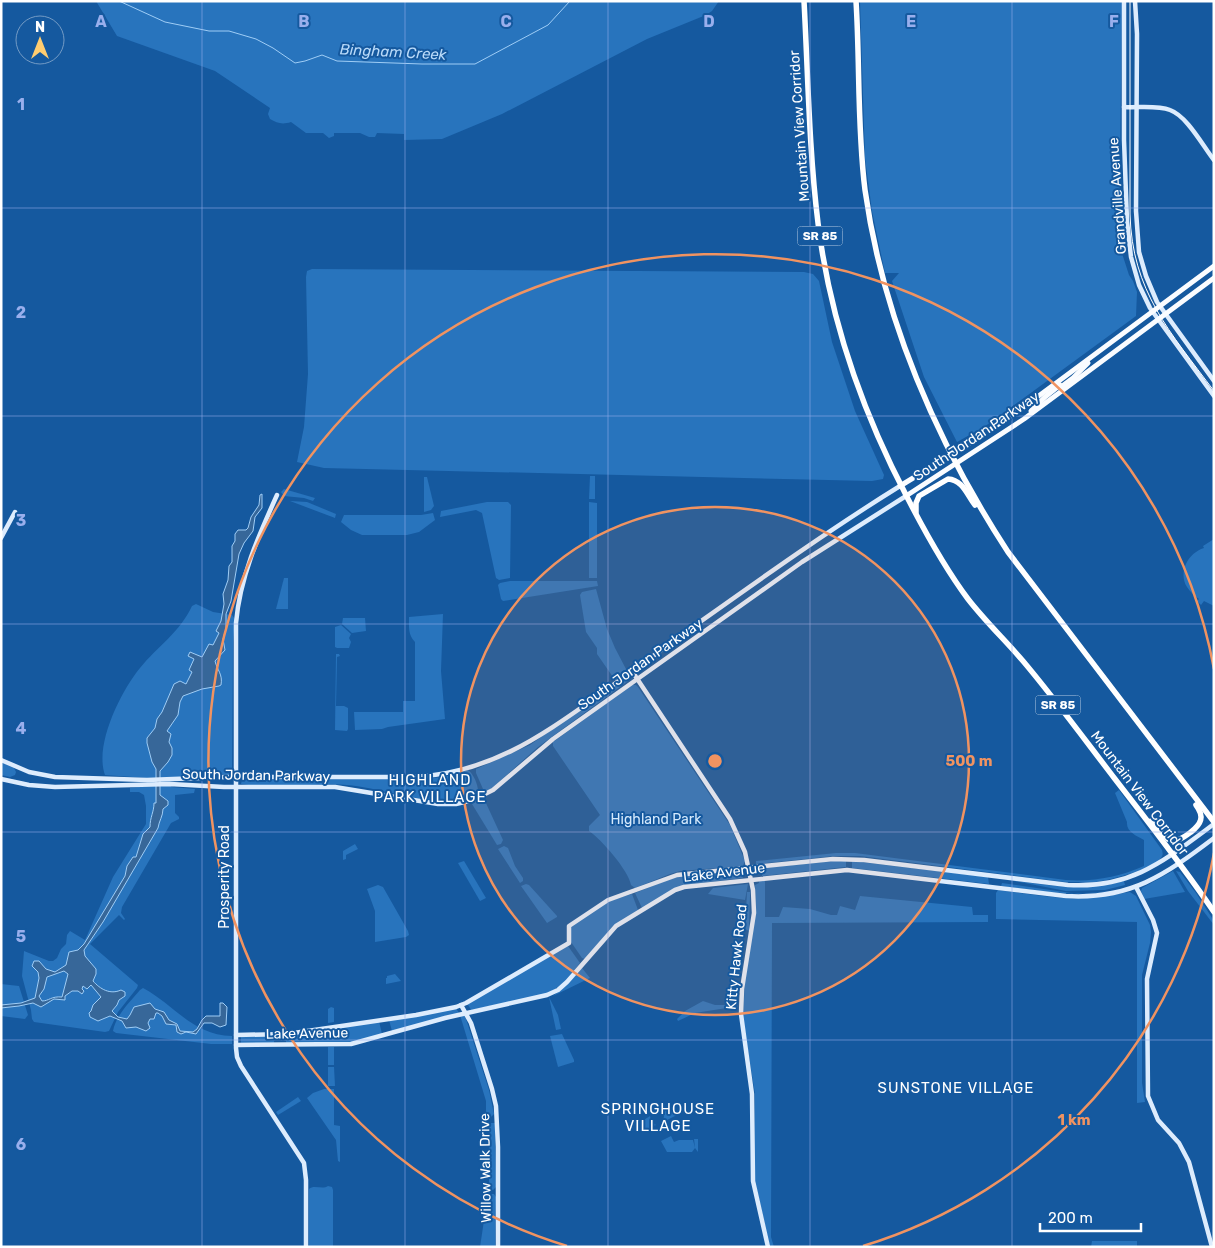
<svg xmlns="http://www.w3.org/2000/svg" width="1215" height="1248" font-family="Rubik,sans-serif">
	<rect width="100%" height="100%" fill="#15599f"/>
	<g fill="#2874bd">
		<path d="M 96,1 L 719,1 L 712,11 L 706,15 L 647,39 L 502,114 L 442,139 L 404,140 L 404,134 L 377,133 L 375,137 L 369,137 L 360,133 L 334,133 L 334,136 L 329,138 L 323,133 L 306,133 L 291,122 C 282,125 277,123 270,119 L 268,114 L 270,108 L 215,71 L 117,36 Z"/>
		<polygon points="860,1 1122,1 1119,244 1129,275 1133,281 1137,292 1136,316 984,427 957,442 924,377 892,281 899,273 885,273 872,211 865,158"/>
		<polygon points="312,269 804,272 813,274 819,281 832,342 855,411 884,475 883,479 872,481 324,468 297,462 304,427 308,374 306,277 307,271"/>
		<polygon points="590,476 595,476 595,499 589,499"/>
		<polygon points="424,477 427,477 434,506 431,510 424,512"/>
		<polygon points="284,489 315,498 313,501 304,498 284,496 281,492"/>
		<polygon points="290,501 307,502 336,514 335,518"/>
		<polygon points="487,502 508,502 511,505 510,578 499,580 496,578 482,513 476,510 440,517 441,511"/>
		<polygon points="589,502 597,503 597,578 589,578"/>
		<polygon points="433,513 435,520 419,532 407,535 362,535 351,530 341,522 344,515 421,515"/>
		<path d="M 1214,539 L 1214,606 L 1204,601 L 1201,605 L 1197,601 L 1199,599 C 1195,596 1190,592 1187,587 C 1178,572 1188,553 1204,548 L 1203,546 Z"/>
		<polygon points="284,578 288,578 288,609 276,609"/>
		<polygon points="510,581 597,581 598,586 503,601 501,599 498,585 500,583"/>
		<polygon points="596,589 607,629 615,648 626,669 625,673 615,680 597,654 597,648 586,632 580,595 582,592"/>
		<path d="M 196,604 L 213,612 L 232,615 L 235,619 L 233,642 L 232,773 L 229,775 L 218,774 L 170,779 L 171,787 L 195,789 L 194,793 L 175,795 L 175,813 L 179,817 L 179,819 L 171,823 L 122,907 L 121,913 L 125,919 L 124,920 L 119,915 L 90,944 L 138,985 L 137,988 L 118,1012 L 109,1031 L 105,1032 L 34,1022 L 32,1019 L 31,1010 L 22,976 L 24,951 L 49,961 L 53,961 L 57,958 L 61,949 L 66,944 L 67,935 L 70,931 L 85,940 L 113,877 L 146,824 L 146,806 L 144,795 L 139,792 L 130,792 L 130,788 L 147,786 L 146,778 L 105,775 C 94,745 121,691 140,668 C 157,647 180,632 192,606 Z"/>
		<path d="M 443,614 L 441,671 L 445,719 L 388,727 L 382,729 L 355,730 L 354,712 L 403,712 L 403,701 L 415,701 L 415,642 C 408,635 409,627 409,617 Z"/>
		<polygon points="343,618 365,618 366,631 352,633 342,624"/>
		<polygon points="341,625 351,634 349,638 351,642 349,648 337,648 335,647 335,627"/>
		<polygon points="336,654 339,654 340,656 337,657 336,706 344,706 348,708 348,729 347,731 335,730"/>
		<polygon points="625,677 627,677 628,681 538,747 491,789 487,791 483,789 476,773 476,769 530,745"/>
		<path d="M 632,685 L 636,685 L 638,687 L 730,825 L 745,861 L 743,866 L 680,871 L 670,874 L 635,888 L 631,885 C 629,871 601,839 589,831 L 589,826 L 600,815 L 553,746 L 553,742 Z"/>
		<polygon points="1,762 14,768 16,772 15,775 10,777 1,775"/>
		<path d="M 468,770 C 474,774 479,787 478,793 C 445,813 385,788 347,785 C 314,783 274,789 241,784 L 242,780 L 434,778 L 454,775 Z"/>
		<path d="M 1119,790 L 1162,850 C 1163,854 1163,855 1161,858 C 1153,869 1110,880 1096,882 C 1086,883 1076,882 1065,882 L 860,856 L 834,856 L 756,864 L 756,861 L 836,853 L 855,853 L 1066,880 C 1093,882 1119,877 1144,866 L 1144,840 C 1137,836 1126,832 1127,822 L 1115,793 Z"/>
		<polygon points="480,799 485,801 503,840 501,844 497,845 472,804"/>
		<polygon points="355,844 358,849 346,855 346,859 343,860 343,851"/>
		<polygon points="504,846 508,848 515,866 523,878 523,881 520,883 498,849"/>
		<polygon points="464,861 486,898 480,901 458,863"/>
		<polygon points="834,861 846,861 846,867 762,876 762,868"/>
		<polygon points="852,861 988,877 989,884 852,868"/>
		<polygon points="739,870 743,878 685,885 642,908 635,893 678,876"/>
		<polygon points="1173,871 1185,892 1144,899 1141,891 1142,888"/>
		<polygon points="1176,871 1180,872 1196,893 1214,921 1214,925 1188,891"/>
		<polygon points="759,880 765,881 765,917 779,917 783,907 810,909 831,915 837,915 840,906 855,910 860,896 972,907 973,915 988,915 988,922 772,923 771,1237 774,1247 770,1247 754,1176 755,1094 743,1019 745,979 756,908 755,885 759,883"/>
		<path d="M 1009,880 C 1047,885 1086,892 1124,881 L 1125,885 L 1105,890 L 1066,891 Z"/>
		<path d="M 1002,883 L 1078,894 L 1121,890 C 1077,897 1045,892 1001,886 Z"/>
		<polygon points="526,884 529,885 557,916 557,917 547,923 521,886"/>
		<polygon points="748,884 745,900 708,894 713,888"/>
		<polygon points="378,885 383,887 408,931 409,935 406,937 375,942 375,911 367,889"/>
		<polygon points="998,890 1043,896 1074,899 1099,897 1130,892 1136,896 1150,925 1151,932 1150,943 1142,975 1142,1083 1145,1102 1137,1103 1137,922 996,919 996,893"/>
		<polygon points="747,892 750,892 750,896 749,931 745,929"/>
		<polygon points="632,894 638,910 613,926 585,959 582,958 571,942 571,926 606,902"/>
		<polygon points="568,946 580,963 564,983 547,994 471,1010 467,1003"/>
		<polygon points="582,968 590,978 553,996 568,984"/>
		<polygon points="395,974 401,981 386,984 386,978 387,978 387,976"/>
		<polygon points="1,984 19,986 28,1015 25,1019 1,1016"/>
		<path d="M 143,988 C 175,1005 192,1035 232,1036 L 232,1044 L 211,1044 L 116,1033 L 113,1031 C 116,1015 130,1002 140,990 Z"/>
		<polygon points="549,997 558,1015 561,1029 556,1030"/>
		<polygon points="703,1001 715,1005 734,1005 733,1007 695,1013 678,1021 677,1019 685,1011"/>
		<polygon points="331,1007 334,1008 334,1022 328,1023 328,1009"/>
		<polygon points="456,1008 459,1013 392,1031 389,1020"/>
		<polygon points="460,1015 465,1016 466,1019 489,1090 494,1114 491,1117 486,1117 486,1101"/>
		<polygon points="379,1021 382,1034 352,1042 286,1043 286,1035"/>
		<polygon points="562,1034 574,1060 574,1062 558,1067 550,1036"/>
		<polygon points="241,1036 274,1036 274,1043 241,1044"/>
		<rect x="328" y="1047" width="6" height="18"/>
		<polygon points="328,1067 334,1067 335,1086 328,1086"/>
		<polygon points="324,1089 334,1089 334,1125 340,1126 340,1162 338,1161 336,1140 307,1098 313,1093"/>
		<polygon points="298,1097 301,1101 278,1115 276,1112"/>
		<polygon points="672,1106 677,1115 663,1122 664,1116 660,1112"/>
		<polygon points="650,1116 651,1121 656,1125 643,1131 641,1127 637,1128 636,1125"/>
		<polygon points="489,1123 495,1123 495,1126 496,1187 493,1190 489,1190"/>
		<polygon points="671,1136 674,1142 679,1140 693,1140 695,1148 694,1139 698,1139 698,1152 695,1148 692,1152 667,1152 661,1141"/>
		<path d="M 328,1186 L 332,1187 L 333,1190 L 333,1247 L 309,1247 L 309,1189 C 314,1184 322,1190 328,1186 Z"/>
		<polygon points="488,1194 494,1194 496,1197 495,1247 480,1247"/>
		<polygon points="1092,1241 1137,1241 1137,1247 1091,1247"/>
	</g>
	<path fill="#376799" stroke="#9fcdf6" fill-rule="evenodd" d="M 262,494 L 262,508 L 255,517 L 253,531 L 244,543 L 239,554 L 231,601 L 226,614 L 226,629 L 223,639 L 225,650 L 215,661 C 217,670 223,674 221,685 L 219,686 L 202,689 L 183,696 L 180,702 L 178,715 L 167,731 L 171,734 L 169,742 L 172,748 L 172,755 L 168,762 L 160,771 L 160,795 L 168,801 L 168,805 L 163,809 C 163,816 159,821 158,828 L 103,922 L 84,950 L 85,956 L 96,969 L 96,974 L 93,981 C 100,989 110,995 121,990 L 125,992 L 125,996 L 119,1000 L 117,1005 L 112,1011 L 118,1017 L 127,1019 L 130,1015 L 134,1007 L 150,1003 L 155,1009 L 164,1012 L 169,1020 L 177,1024 L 180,1031 L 193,1032 L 197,1029 L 202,1020 L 206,1016 L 220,1016 L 220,1003 L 223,1003 L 227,1007 L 226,1025 L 220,1027 L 212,1023 L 204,1023 L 196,1034 L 186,1032 L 181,1034 L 177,1032 L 176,1025 L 166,1024 L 162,1016 L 158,1013 L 156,1013 L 154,1019 L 150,1019 L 148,1023 L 150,1028 L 146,1031 L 136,1027 L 126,1028 L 122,1021 L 110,1016 L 98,1021 L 90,1017 L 89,1013 L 91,1011 L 93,1005 L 101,997 L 91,985 L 87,989 L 83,986 L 82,989 L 84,991 L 82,994 L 78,991 L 72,991 L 65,996 L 65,1000 L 54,999 L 41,1007 L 33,1003 L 19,1006 L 1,1008 L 1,1005 L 21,1003 L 35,998 L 39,978 L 38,972 L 32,966 L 34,961 L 39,961 L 46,969 L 55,972 L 66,965 L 69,952 L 78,950 L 84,944 L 125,876 L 127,866 L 133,857 L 136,857 L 143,834 L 150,827 C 150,817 154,812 154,803 L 156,803 L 156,769 L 152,762 L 147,743 L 147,738 L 155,728 L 157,719 L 162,712 L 174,684 L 180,681 L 186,684 L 192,672 L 189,670 L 194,659 L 188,656 L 190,652 L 202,657 L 209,644 L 213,645 L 219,633 L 216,631 L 221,621 L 224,604 L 223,594 L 228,580 L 229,566 L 232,562 L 232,546 L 235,541 L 235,534 L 238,530 L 246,530 L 248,528 L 251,517 L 259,505 L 260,495 ZM 64,971 L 68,974 L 62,997 C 51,996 49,1001 42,1001 L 39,996 L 44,989 L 47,977 Z"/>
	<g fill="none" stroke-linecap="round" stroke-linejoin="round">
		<polyline stroke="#9fcdf6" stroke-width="1" points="119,1 165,22 209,31 229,31 256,39 273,48 295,63 305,61 322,55 337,61 422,64 475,64 548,25 570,1"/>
		<g stroke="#ddecfd" stroke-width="4.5">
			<polyline points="1124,1 1124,140 1127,221 1131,257 1139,285 1150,308 1214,396"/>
			<polyline points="1135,1 1137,34 1136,211 1139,252 1146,276 1157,302 1214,381"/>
			<path d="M 1124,107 C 1138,108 1157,105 1170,110 C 1187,116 1203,146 1214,160"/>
			<path d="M 277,495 C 258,537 240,577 236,623 L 236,1048 L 237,1057 L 241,1066 L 304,1163 L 306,1180 L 306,1247"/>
			<polyline points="1,538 15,512"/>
			<polyline points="632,671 730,819 745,852 753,890 754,913 742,989 741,1014 752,1094 753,1181 768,1247"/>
			<path d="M 1,760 L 29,772 L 55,777 L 147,780 L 226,777 L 414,777 C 488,773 537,739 595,698 C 627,675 659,652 690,629 C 759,580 829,530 900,486"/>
			<polyline points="1,779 29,785 55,787 170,784 224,787 335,787 438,804 456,804 473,800 493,790 553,739 802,562 906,496"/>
			<polyline points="1136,887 1153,920 1157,933 1147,979 1148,1096 1158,1120 1179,1143 1189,1162 1212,1247"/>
			<polyline points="461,1005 471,1023 492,1089 496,1106 498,1147 498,1247"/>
			<path d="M 236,1035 L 287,1034 L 416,1015 L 456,1007 L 466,1003 L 569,943 L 569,926 L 608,900 L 677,875 L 833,859 L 864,860 L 1068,885 C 1132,889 1165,860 1214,824"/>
			<path d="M 236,1045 L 351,1044 L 445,1018 L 547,995 L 558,990 L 567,982 L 616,926 L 675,890 L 684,887 L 847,870 L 1066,896 C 1130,900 1165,875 1214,838"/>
		</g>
		<g stroke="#fafcff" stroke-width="5">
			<polyline points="1061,387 1073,378 1088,363"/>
			<polyline points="1031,411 1045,397 1060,385"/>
			<polyline points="900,486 959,450 1017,412 1214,266"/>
			<polyline points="906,496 1024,419 1214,278"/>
		</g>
		<g stroke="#fff" stroke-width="5.5">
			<path d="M 804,1 C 808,75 809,150 818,223 C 830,320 862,411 907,497 C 925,532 944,567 968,599 C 985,621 1005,640 1023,661 C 1055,699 1085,740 1115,779 C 1149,823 1183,866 1214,912"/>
			<path d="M 856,1 C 860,64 857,127 865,190 C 883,319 937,443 1008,552 L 1214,822"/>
			<path d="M 916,512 L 916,503 L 919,496 L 948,479 C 963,480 967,495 975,505"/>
			<path d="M 1151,821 L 1168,839 C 1178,842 1183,838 1191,832 C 1201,824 1205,817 1196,805"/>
		</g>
		<path stroke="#fff" stroke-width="1" d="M 1130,1 L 1130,214 C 1132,291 1170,332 1214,391"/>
	</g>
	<path fill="none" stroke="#99afed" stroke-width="1" stroke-opacity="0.55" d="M 202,1 L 202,1247M 405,1 L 405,1247M 608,1 L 608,1247M 810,1 L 810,1247M 1012,1 L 1012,1247M 1,208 L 1214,208M 1,416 L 1214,416M 1,624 L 1214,624M 1,832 L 1214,832M 1,1040 L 1214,1040"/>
	<circle cx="715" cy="761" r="254" fill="#f09361" fill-opacity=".12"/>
	<g fill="none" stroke="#f09361" stroke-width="2.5">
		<circle cx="715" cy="761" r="254"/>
		<path d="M1214 853A507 507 0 0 1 863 1246M567 1246A507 507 0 1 1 1214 669"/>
	</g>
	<g text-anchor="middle" stroke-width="4" stroke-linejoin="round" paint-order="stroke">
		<g fill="#15599f" stroke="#b9cde2" stroke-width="1">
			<rect x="797.5" y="226.5" width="45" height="19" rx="4"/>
			<rect x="1035.5" y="695.5" width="45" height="19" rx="4"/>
		</g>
		<g font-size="12" font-weight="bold" fill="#fff">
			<text x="820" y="240">SR 85</text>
			<text x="1058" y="709">SR 85</text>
		</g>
		<g font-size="14" fill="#fff" stroke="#15599f">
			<text transform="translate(799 126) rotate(-94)" y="5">Mountain View Corridor</text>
			<text transform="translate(1117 196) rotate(-94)" y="5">Grandville Avenue</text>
			<text transform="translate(976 436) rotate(-34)" y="5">South Jordan Parkway</text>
			<text transform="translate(640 664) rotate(-35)" y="5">South Jordan Parkway</text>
			<text transform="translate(256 775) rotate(1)" y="5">South Jordan Parkway</text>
			<text transform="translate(1140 793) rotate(53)" y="5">Mountain View Corridor</text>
			<text transform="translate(724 872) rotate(-7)" y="5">Lake Avenue</text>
			<text transform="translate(224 877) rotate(-90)" y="5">Prosperity Road</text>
			<text transform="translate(736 957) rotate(-84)" y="5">Kitty Hawk Road</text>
			<text transform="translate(307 1033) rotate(-1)" y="5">Lake Avenue</text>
			<text transform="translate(485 1168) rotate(-91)" y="5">Willow Walk Drive</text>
		</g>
		<g font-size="14" fill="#d5eafd" stroke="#15599f">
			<text x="656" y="824">Highland Park</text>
		</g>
		<g font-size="15" font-style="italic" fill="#badbfa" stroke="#15599f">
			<text transform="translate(393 52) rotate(3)" y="5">Bingham Creek</text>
		</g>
		<g font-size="15" letter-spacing="1" fill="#fff" stroke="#15599f">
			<text x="430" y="785">HIGHLAND<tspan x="430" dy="17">PARK VILLAGE</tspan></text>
			<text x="956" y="1093">SUNSTONE VILLAGE</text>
			<text x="658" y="1114">SPRINGHOUSE<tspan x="658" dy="17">VILLAGE</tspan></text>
		</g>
	</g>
	<g font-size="16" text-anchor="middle" font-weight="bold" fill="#99afed" stroke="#15599f" stroke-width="4" stroke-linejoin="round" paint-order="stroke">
		<text x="101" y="27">A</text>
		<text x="304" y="27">B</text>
		<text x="506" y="27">C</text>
		<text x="709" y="27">D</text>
		<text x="911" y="27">E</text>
		<text x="1114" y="27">F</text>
		<text x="21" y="110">1</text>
		<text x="21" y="318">2</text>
		<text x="21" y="526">3</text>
		<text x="21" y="734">4</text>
		<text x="21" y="942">5</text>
		<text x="21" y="1150">6</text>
	</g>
	<circle cx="715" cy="761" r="8" fill="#f09361" stroke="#15599f" stroke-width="2.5"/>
	<g font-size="15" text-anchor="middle" font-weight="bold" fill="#f09361" stroke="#15599f" stroke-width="4" stroke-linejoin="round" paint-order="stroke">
		<text x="969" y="766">500 m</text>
		<text x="1074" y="1125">1 km</text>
	</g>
	<rect width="1215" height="1248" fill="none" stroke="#ffffff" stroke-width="5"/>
	<g transform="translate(40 40)"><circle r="24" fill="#15599f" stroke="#739bc5"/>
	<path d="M0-4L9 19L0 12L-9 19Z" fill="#ffcd70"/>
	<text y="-8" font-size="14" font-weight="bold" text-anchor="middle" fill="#ffffff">N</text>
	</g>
	<path d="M1040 1223v8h101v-8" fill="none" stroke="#ffffff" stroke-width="2.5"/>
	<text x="1048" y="1223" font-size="15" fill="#ffffff" stroke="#15599f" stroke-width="4" paint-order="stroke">200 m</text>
</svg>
